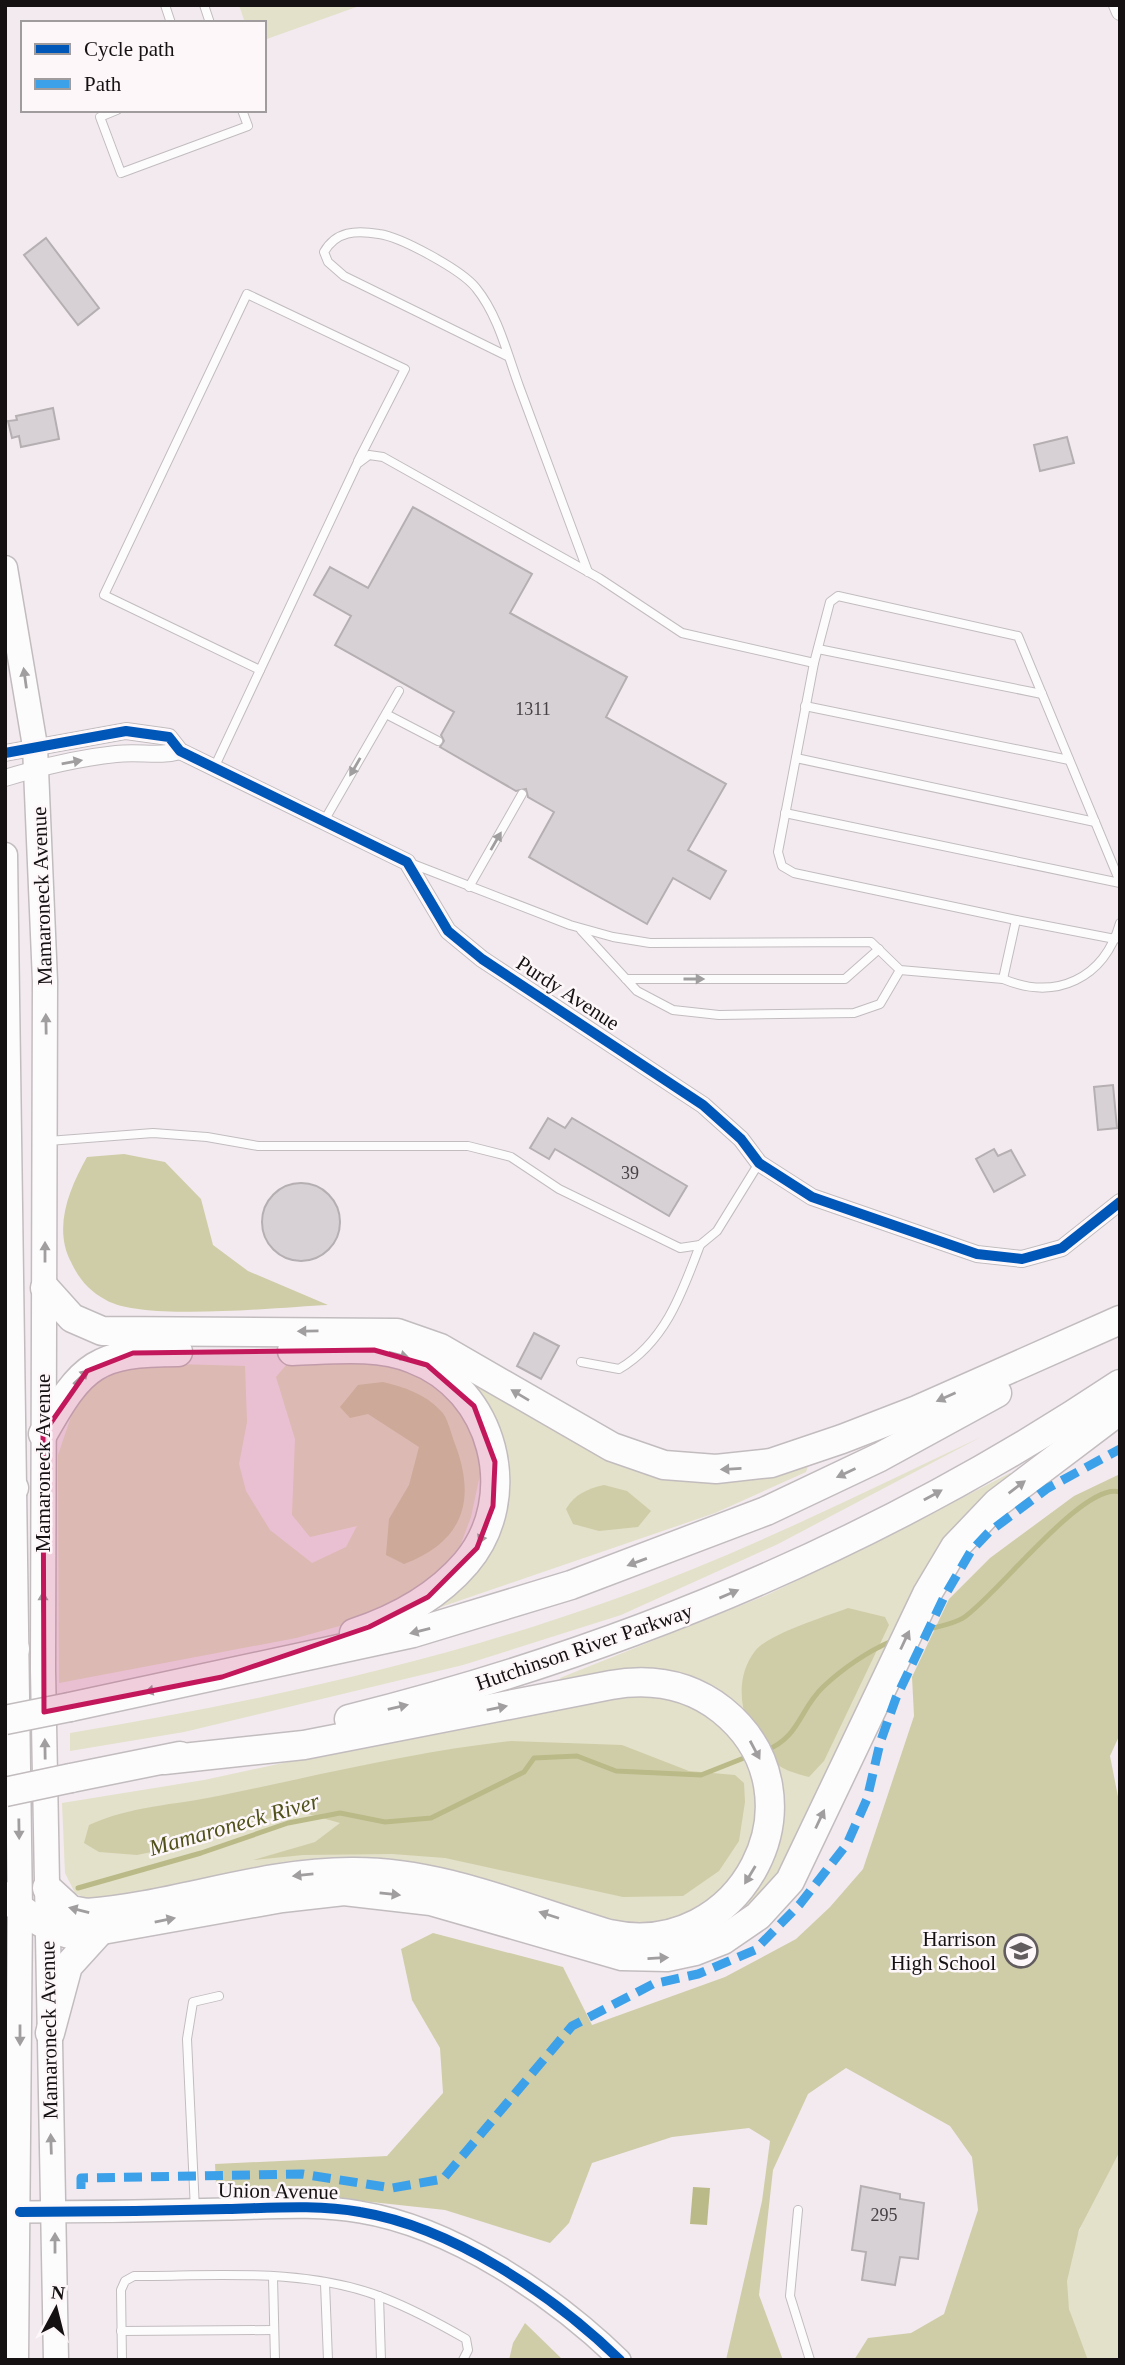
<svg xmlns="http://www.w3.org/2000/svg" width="1125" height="2365" font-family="'Times New Roman',serif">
	<rect width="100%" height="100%" fill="#f2eaef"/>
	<g fill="#e3e1c9">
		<polygon points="239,5 362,5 264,40 264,23 245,23"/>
		<polygon points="376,1362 411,1367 447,1390 475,1432 482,1465 471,1517 460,1546 430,1581 365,1619 296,1638 59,1683 58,1455 73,1411 103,1374 140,1363 245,1366 247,1422 239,1464 246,1491 270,1530 312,1563 346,1547 357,1526 310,1537 292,1515 295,1439 276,1377 287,1364"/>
		<polygon points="473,1375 665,1471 810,1460 806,1472 715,1513 438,1608 435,1600 494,1537 467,1382"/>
		<path d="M 981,1437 L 778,1544 L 621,1615 L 463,1665 L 184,1732 L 70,1751 L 70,1733 C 281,1698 495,1650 693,1569 C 791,1529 886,1482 981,1437 Z"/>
		<polygon points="1010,1473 1014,1477 970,1509 931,1569 770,1891 707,1939 779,1797 696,1681 562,1684 560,1678 767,1595 883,1539"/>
		<polygon points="645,1692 701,1708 736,1742 757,1791 756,1825 739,1871 706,1907 668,1924 626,1927 567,1911 473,1876 375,1858 308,1859 91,1901 75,1893 65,1873 62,1803 204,1780 580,1699"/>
		<polygon points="5,1924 8,1932 5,2360"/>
		<path d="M 1120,2151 L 1120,2360 L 1088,2360 C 1082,2343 1073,2326 1069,2309 C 1057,2254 1096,2197 1120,2151 Z"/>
	</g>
	<g fill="#cfcda8">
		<path d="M 124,1154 L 165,1162 L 201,1199 L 213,1245 L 248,1271 L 328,1305 C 281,1307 143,1322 106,1300 C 89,1291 79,1279 71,1262 C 53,1228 69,1189 87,1157 Z"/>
		<path d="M 383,1382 C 404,1387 425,1394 440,1410 C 448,1417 451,1434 455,1444 C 477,1502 462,1542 404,1564 L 386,1555 L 389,1519 L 409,1485 L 419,1447 L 368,1414 L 350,1418 L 340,1407 L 358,1385 Z"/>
		<polygon points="1120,1474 1120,1734 1110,1756 1120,1807 1120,2151 1079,2230 1067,2281 1069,2309 1088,2360 854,2360 868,2338 911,2333 944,2314 978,2210 972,2157 950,2126 846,2068 808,2094 773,2170 759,2295 783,2360 726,2360 762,2201 770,2141 749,2128 672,2137 592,2163 569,2223 550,2243 445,2210 216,2185 215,2164 387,2156 443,2093 440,2048 412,2000 401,1949 433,1933 563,1967 592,2025 725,1977 796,1939 830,1907 863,1869 914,1716 912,1677 949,1599 990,1558 1074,1496"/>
		<path d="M 604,1485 L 627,1491 L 651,1511 L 638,1527 L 599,1531 L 573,1524 L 566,1509 C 575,1494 587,1489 604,1485 Z"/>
		<path d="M 848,1608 L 885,1617 L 889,1625 L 824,1761 L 809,1777 C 796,1774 780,1769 770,1759 C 743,1730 730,1684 755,1651 C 768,1634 827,1616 848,1608 Z"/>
		<path d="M 511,1741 L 622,1745 L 689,1771 L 735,1775 L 744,1783 L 745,1802 L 739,1841 L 719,1871 L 683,1896 L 623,1897 L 445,1858 L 392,1854 L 303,1855 L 253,1860 L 315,1842 L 340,1823 L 301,1812 L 203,1832 L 176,1847 L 137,1855 L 99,1852 L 84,1843 L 89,1825 C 130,1806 175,1805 218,1796 C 316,1776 412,1752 511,1741 Z"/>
		<polygon points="525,2323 563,2360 509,2360 513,2343"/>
	</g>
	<polygon fill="#baba88" points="693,2187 710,2188 707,2225 690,2224"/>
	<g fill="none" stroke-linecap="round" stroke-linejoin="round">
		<g stroke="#baba88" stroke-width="5">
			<path d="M 922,1631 C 934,1627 952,1625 963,1618 C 994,1599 1084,1480 1120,1492"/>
			<path d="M 765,1751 C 800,1737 799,1710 823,1687 C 842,1669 868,1651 892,1641"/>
			<polyline points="78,1888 201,1853 288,1823 340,1813 385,1822 431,1818 524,1772 534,1758 577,1756 616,1771 701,1775 749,1756"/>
		</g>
	</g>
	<g fill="#d7d1d5" stroke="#b5afb2" stroke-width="2">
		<polygon points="46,238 99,308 78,325 24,255"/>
		<polygon points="53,408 59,439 21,447 19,436 12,438 8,421 17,420 16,416"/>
		<polygon points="1067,437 1074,463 1040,471 1034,445"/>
		<polygon points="413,507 532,574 510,613 627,677 606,717 726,784 688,850 726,871 710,899 673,878 647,924 529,857 554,812 528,797 526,789 516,791 440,747 444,741 441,735 454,712 335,645 351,616 314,595 330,567 368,588"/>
		<polygon points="1113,1085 1117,1128 1098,1130 1094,1087"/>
		<polygon points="548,1118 565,1128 572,1118 687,1186 669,1216 555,1149 549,1159 530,1148"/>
		<polygon points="994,1149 998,1156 1011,1150 1025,1175 994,1192 976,1159"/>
		<circle cx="301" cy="1222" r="39"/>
		<polygon points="534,1333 559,1346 541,1379 517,1366"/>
		<polygon points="861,2186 900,2194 900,2199 924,2203 918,2259 900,2257 895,2285 862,2280 866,2252 852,2250"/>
	</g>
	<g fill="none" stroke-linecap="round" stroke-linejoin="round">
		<defs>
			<g id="lane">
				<polyline points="165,5 171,23"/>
				<polyline points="204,5 210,23"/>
				<polyline points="117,110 100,117 121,173 248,126 242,110"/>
				<path d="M 507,356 L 344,276 L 328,262 L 324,252 C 336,231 356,230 379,234 C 401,237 462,270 476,288 C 498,315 507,353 519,386 C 542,448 565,510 588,572"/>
				<polyline points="818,649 1042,694"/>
				<polyline points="814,663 830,602 838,596 1018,636 1120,882"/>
				<polyline points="260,670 104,595 247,294 405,369 358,461"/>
				<polyline points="805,706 1069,760"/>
				<polyline points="386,714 438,741"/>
				<polyline points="796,758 1095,822"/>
				<polyline points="214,768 357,464 369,455 383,457 599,578 682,633 814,663 778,852 782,866 794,873 1016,920 1003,979 900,970 871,942 650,943 613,937 570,925 410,863"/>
				<polyline points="785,813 1120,883"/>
				<polyline points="324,821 399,691"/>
				<polyline points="469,887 522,794"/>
				<polyline points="1016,920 1115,939"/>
				<polyline points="581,930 637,991 673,1010 719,1015 854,1013 880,1004 900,970"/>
				<polyline points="626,979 845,979 879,949"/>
				<path d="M 1003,979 C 1056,1001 1104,979 1120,923"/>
				<polyline points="48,1141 153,1133 207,1137 258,1146 468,1146 511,1157 559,1189 680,1248 700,1245 717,1231 759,1163"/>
				<path d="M 581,1362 L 619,1369 C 665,1342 682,1293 700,1245"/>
				<polyline points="195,2210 187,2039 193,2002 219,1996"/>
				<polyline points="798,2210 790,2296 810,2360"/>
				<polyline points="273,2277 275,2360"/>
				<polyline points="325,2283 328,2360"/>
				<polyline points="379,2296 381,2360"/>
				<polyline points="121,2331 274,2330"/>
				<path d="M 122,2360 L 121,2290 L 125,2281 L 134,2276 C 215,2276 307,2267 384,2298 C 412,2309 440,2324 466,2339 L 468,2350 L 463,2360"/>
			</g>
			<g id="street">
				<polyline points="1117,5 1120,12"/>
				<polyline points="5,753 126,731 169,737 180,751 407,862 448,931 482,959 703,1105 741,1139 759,1163 812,1197 977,1254 1022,1259 1062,1248 1120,1202"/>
				<path d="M 5,778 C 41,767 79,758 116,754 C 139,751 159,757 180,751"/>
			</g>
			<path id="secondary" d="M 20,2212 C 89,2212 158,2211 227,2209 C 270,2208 317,2204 360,2212 C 452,2227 553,2295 620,2360"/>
			<g id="primary">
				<polyline points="5,568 35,746 45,981 43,1670 56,2360"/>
				<polyline points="5,855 20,1910 16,2360"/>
			</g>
			<g id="highway">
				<polyline points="45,1288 72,1318 102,1331 397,1333 440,1348 612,1447 664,1465 716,1469 771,1463 842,1439 917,1410 1120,1320"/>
				<path d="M 292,1351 C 331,1350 376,1344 413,1359 C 494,1389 522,1497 466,1563 C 437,1597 396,1619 354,1633"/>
				<path d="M 43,1434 C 82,1364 97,1352 178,1352"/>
				<polyline points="5,1502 14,1488"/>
				<polyline points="5,1607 15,1649"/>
				<polyline points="70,1707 413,1633 571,1585 766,1511 880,1457 997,1393"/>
				<path d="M 349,1719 C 622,1651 885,1541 1120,1384"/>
				<polyline points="71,1778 180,1756"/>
				<path d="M 47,1888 L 71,1910 L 87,1913 C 176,1906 261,1872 351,1872 C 441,1871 524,1909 609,1934 C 741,1963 829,1796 722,1710 C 689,1684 651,1678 611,1685 L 304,1745 L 164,1760"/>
				<path d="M 5,1896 C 24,1913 49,1930 74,1935 L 282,1898 L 344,1891 L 431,1901 L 622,1956 L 667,1957 L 695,1951 L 723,1940 L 758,1916 L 790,1881 L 927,1594 L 955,1547 L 997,1503 L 1120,1410"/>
				<polyline points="50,2033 68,1966 98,1933"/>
			</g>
		</defs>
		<use href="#lane" stroke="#c2bcbf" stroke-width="10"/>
		<use href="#street" stroke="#c2bcbf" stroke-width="18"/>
		<use href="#secondary" stroke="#c2bcbf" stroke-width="24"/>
		<use href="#primary" stroke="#c2bcbf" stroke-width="27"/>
		<use href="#highway" stroke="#c2bcbf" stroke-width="31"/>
		<use href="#lane" stroke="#fdfcfd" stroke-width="8"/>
		<use href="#street" stroke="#fdfcfd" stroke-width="16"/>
		<use href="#secondary" stroke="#fdfcfd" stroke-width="21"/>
		<use href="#primary" stroke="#fdfcfd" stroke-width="24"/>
		<use href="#highway" stroke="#fdfcfd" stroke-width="28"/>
		<defs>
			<g id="highway-bridge">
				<polyline points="5,1720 70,1707"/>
				<polyline points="5,1792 71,1778"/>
			</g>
		</defs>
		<use href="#highway-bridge" stroke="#c2bcbf" stroke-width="31" stroke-linecap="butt"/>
		<use href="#highway-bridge" stroke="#fdfcfd" stroke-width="28"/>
		<polyline stroke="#3da1ea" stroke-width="9" stroke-dasharray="18 9" stroke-linecap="butt" points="81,2189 81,2178 302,2174 392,2188 443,2179 572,2026 653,1984 698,1974 755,1950 800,1904 847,1844 867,1799 880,1743 896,1698 944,1597 971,1551 989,1532 1048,1488 1120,1449"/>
		<defs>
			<g id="cycleway">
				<polyline points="5,753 126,731 169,737 180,751 407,862 448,931 482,959 703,1105 741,1139 759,1163 812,1197 977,1254 1022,1259 1062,1248 1120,1202"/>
				<path d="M 20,2212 C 89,2212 158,2211 227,2209 C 270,2208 317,2204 360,2212 C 452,2227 553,2295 620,2360"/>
			</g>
		</defs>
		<use href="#cycleway" stroke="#fdf7fa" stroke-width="15"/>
		<use href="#cycleway" stroke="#0057b8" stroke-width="10"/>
	</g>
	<defs><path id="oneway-solid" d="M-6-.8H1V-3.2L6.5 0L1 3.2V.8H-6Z" transform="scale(1.75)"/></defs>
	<g fill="#a09e9f">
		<use href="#oneway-solid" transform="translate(25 678) rotate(-98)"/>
		<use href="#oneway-solid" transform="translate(72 762) rotate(-10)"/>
		<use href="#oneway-solid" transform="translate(355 767) rotate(120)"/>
		<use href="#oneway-solid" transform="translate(496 841) rotate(-60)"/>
		<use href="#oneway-solid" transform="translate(694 979)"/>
		<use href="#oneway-solid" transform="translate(46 1024) rotate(-91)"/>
		<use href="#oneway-solid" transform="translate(45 1252) rotate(-90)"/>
		<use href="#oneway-solid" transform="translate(308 1331) rotate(179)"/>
		<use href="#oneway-solid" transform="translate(399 1355) rotate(15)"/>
		<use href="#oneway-solid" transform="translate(81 1377) rotate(-43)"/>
		<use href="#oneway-solid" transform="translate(520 1395) rotate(-149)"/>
		<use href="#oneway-solid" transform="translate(946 1397) rotate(156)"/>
		<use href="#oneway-solid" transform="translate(731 1469) rotate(177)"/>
		<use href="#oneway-solid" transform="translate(846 1473) rotate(155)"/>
		<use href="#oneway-solid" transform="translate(1017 1487) rotate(-37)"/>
		<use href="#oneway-solid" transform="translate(933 1495) rotate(-29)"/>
		<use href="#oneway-solid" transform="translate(483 1534) rotate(114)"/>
		<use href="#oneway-solid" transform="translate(637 1562) rotate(160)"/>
		<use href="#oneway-solid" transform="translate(729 1594) rotate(-23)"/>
		<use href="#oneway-solid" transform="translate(43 1602) rotate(-90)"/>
		<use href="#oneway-solid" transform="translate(420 1631) rotate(166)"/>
		<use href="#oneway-solid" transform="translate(905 1640) rotate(-65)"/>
		<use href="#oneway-solid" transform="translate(155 1690) rotate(169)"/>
		<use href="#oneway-solid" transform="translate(398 1707) rotate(-13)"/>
		<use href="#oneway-solid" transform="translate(497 1708) rotate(-11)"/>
		<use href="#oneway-solid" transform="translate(45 1749) rotate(-91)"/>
		<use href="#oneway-solid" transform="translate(755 1750) rotate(62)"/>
		<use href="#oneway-solid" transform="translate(820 1819) rotate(-65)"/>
		<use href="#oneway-solid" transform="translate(19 1829) rotate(89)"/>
		<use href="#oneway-solid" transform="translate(303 1875) rotate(174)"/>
		<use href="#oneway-solid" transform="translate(750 1875) rotate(121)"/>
		<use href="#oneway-solid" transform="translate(390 1894) rotate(6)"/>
		<use href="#oneway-solid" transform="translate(79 1910) rotate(-166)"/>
		<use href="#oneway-solid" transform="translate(549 1915) rotate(-162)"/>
		<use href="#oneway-solid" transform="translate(165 1920) rotate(-11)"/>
		<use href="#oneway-solid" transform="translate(658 1958) rotate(-3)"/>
		<use href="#oneway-solid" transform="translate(20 2035) rotate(90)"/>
		<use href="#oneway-solid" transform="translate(51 2144) rotate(-92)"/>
		<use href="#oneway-solid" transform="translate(55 2243) rotate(-90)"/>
	</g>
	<path fill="#c2185b" fill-opacity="0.2" stroke="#c2185b" stroke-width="5" stroke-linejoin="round" d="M 374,1350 L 427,1365 L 474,1406 L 495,1462 L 493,1506 L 477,1548 L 428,1597 L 369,1627 L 222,1677 L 44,1712 L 43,1434 L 87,1371 L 133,1353 Z"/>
	<defs>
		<symbol id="school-ring" viewBox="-11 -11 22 22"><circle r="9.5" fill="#fdf7fa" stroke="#625c5f" stroke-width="1.5"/><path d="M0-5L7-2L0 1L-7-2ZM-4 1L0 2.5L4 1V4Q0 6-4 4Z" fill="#625c5f"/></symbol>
	</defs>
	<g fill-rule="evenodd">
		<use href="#school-ring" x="1002" y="1932" width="38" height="38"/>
	</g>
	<g text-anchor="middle" stroke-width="5" stroke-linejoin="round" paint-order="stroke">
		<g font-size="18" fill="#464144">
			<text x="533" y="715">1311</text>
			<text x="630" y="1179">39</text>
			<text x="884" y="2221">295</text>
		</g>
		<g font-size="21" fill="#151012" stroke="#fdf7fa">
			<text transform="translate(42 896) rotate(-92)" y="7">Mamaroneck Avenue</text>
			<text transform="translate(568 993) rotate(33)" y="7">Purdy Avenue</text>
			<text transform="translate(43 1463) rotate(-90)" y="7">Mamaroneck Avenue</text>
			<text transform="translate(584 1647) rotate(-19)" y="7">Hutchinson River Parkway</text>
			<text transform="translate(49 2030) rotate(-91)" y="7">Mamaroneck Avenue</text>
			<text transform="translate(278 2191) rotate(1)" y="7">Union Avenue</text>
		</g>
		<g font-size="21" fill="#151012" stroke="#fdf7fa" text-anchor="end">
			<text x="996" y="1946">Harrison<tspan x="996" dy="24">High School</tspan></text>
		</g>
		<g font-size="23" font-style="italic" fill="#50511a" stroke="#fdf7fa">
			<text transform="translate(234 1824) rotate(-16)" y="8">Mamaroneck River</text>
		</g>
	</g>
	<rect width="1125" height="2365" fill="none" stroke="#151012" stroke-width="14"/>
	<rect x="21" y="21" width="245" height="91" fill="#fdf7fa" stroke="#a09b9d" stroke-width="2"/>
	<rect x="35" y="44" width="35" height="10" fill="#0057b8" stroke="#a09b9d" stroke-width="2"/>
	<text x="84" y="56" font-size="21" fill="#151012">Cycle path</text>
	<rect x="35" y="79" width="35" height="10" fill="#3da1ea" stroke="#a09b9d" stroke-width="2"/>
	<text x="84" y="91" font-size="21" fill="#151012">Path</text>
	<g transform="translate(56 2309) rotate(7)" stroke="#fdf7fa" stroke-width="5" paint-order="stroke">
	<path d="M0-5L12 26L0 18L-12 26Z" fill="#151012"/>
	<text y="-10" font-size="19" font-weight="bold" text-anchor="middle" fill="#151012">N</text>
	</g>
</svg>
